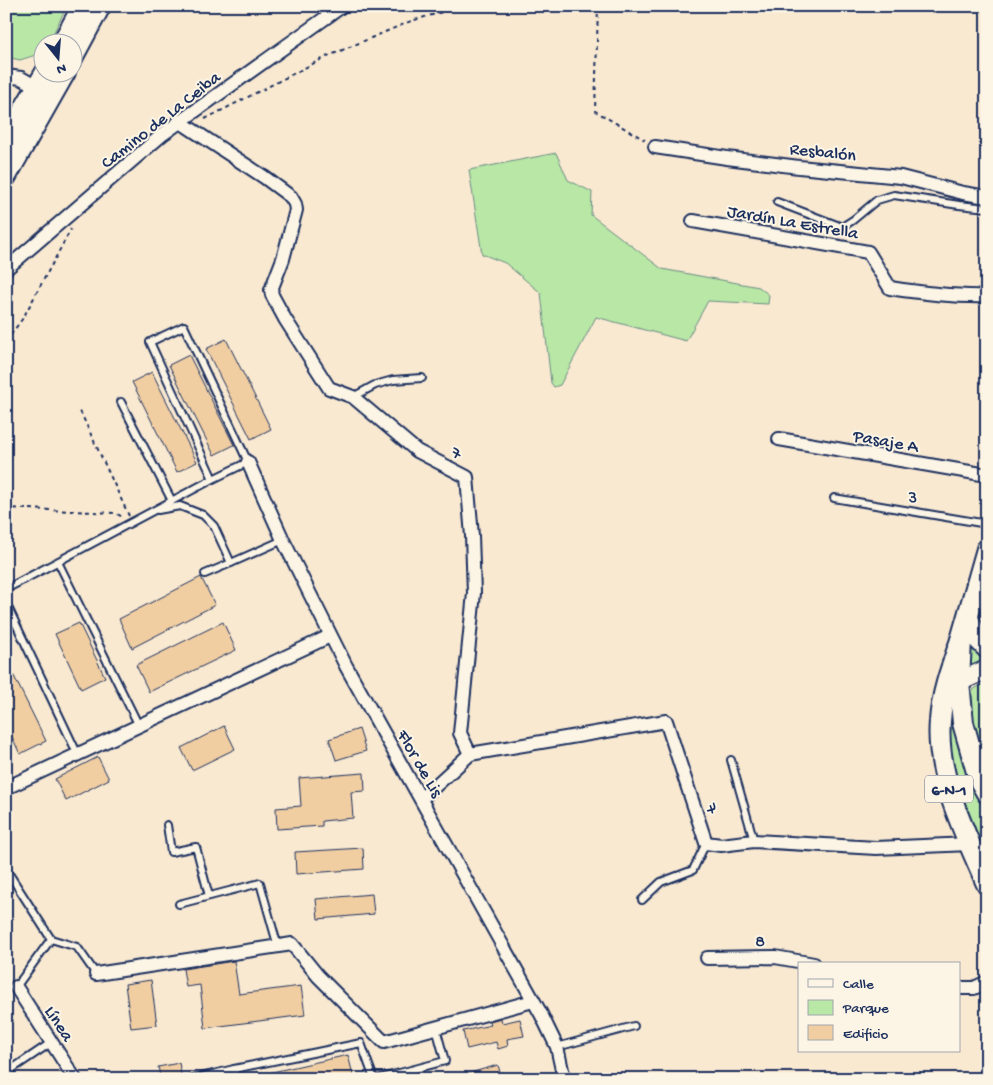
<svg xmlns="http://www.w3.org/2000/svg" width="993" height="1085" font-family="'Gochi Hand',sans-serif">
	<rect width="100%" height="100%" fill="#f9e9d1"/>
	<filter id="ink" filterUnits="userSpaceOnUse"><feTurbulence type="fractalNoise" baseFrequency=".02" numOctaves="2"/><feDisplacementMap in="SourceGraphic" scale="10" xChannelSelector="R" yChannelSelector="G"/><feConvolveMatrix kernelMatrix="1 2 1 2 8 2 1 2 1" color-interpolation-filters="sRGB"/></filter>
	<g filter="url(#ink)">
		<g fill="#b8e7a6" stroke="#6a8b82">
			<polygon points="8,6 67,6 49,42 42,42 42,53 20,60 6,57 6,10"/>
			<polygon points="556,153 568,180 592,192 591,215 662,269 759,287 769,295 768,304 708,301 686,341 596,317 560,385 554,387 551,383 541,293 505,263 482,254 469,170"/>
			<polygon points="970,643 987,660 987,664 967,668"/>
			<polygon points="987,682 987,776 973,736 970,697 974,689"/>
			<polygon points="955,693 968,770 987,809 987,862 953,782 947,751 947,702"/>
		</g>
		<g fill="#f1cea2" stroke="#1b2f5e">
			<polygon points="226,339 271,429 251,439 206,349"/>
			<polygon points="189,355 234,445 214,455 169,365"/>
			<polygon points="152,372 197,462 177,472 132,382"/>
			<polygon points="201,577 215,605 132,648 119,619"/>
			<polygon points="223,622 236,650 149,692 136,665"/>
			<polygon points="79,623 105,677 81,689 55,634"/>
			<polygon points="6,660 46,741 20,754 6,724"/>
			<polygon points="224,726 235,749 192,770 181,748"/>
			<polygon points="359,729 366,751 336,760 329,739"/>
			<polygon points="98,757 109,779 66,801 55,779"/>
			<polygon points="364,773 365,791 351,792 353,818 322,821 322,826 277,829 276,808 301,806 299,778"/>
			<polygon points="363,848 364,869 296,874 295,852"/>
			<polygon points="372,894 374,914 318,919 316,899"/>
			<polygon points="234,961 239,994 301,986 305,1015 205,1028 200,985 186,987 183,969"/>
			<polygon points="151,980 157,1025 131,1028 125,984"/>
			<polygon points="501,1018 502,1023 520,1019 524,1036 507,1039 508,1046 498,1049 496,1042 467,1049 463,1031 491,1025 490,1021"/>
			<polygon points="348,1055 354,1079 259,1079 259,1075"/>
			<polygon points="179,1063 182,1079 161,1079 158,1067"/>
			<polygon points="498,1065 502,1079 459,1079 459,1076"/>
		</g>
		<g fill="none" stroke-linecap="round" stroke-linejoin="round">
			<defs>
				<g id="service">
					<polyline points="777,202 842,227 853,220 877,200 894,195 959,205 987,208"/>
					<polyline points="353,397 375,385 393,380 422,378"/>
					<polyline points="121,402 172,501"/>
					<polyline points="834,498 987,524"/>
					<polyline points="158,510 180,506 203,515 214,526 231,563 283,540"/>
					<polyline points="58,562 139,726"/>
					<polyline points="205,574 231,563"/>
					<polyline points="6,589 213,479 248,462 184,326 150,342 213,479"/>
					<polyline points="6,603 77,753"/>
					<polyline points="731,760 754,841"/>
					<polyline points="167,825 171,852 196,847 209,896"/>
					<polyline points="6,869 51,939 16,987"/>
					<polyline points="642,900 661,882 693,870 706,843"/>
					<polyline points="179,904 260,883 278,947"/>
					<polyline points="51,939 77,947 96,974"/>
					<polyline points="557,1047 634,1026"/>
					<polyline points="6,1073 52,1042"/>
					<polyline points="192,1079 234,1069"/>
					<polyline points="236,1079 234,1069 361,1043 374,1079"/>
					<polyline points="377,1079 445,1061 436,1028"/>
				</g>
				<g id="minor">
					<polyline points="6,76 21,78 44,91"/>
					<polyline points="179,121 264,177 291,197 295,204 296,210 283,259 271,290 272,295 285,319 329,388 353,397 417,451 467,477 472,536 474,593 460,733 470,754"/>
					<polyline points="655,147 727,158 799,167 901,177 963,193 987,197"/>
					<path d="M 693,221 L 868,252 L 890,288 C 922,293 954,297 987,296"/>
					<polyline points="6,269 163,134 342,6"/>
					<polyline points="779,439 987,475"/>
					<polyline points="248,462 283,540 346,666 541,1014 557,1047 564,1079"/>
					<polyline points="6,788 330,636"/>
					<polyline points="421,799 470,754 666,721 706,843 721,845 754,841 876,848 970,844"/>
					<polyline points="707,958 775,957 814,964"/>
					<polyline points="96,974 292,944 318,976 384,1042 533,1001"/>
					<polyline points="16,987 75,1079"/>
					<polyline points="959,988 974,988 987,982"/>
				</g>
				<polyline id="secondary" points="959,682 987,669"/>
				<g id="primary">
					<polyline points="987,549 961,640 959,682 963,723 979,779 987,793"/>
					<polyline points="968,618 977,638 987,648"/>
					<path d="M 961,640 C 952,666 942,692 940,721 C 935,775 966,835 987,884"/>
				</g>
				<g id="trunk">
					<polyline points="63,42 83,6"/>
					<polyline points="72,58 100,6"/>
					<polyline points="6,140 46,72"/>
					<polyline points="6,176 65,72"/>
				</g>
			</defs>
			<use href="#service" stroke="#1b2f5e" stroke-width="10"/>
			<use href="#minor" stroke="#1b2f5e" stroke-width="16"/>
			<use href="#secondary" stroke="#1b2f5e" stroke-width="21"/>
			<use href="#primary" stroke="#1b2f5e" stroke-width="24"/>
			<use href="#trunk" stroke="#1b2f5e" stroke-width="24"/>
			<g stroke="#1b2f5e" stroke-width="2" stroke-dasharray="4 4" stroke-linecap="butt">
				<polyline points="598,6 595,111 645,140"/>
				<polyline points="205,119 326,57 411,21 463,6"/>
				<polyline points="6,341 23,318 71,229"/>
				<polyline points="80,411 129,516"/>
				<polyline points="6,508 115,513 123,517"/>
			</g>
			<use href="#service" stroke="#fcf5e5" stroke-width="6"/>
			<use href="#minor" stroke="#fcf5e5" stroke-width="12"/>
			<use href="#secondary" stroke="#fcf5e5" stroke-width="18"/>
			<use href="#primary" stroke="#fcf5e5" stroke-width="20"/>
			<use href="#trunk" stroke="#fcf5e5" stroke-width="20"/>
		</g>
	</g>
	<g text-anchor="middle" stroke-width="4" stroke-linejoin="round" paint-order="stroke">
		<rect fill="#fcf5e5" stroke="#5e6a86" stroke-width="1" x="925" y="775.5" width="48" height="27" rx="4"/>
		<g font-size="16" font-weight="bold" fill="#1b2f5e">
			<text x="949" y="795">6-N-1</text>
		</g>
		<g font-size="18" fill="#1b2f5e" stroke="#fcf5e5">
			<text transform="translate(160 119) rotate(-38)" y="6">Camino de La Ceiba</text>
			<text transform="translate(823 151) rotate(6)" y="6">Resbalón</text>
			<text transform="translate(793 221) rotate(10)" y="6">Jardín La Estrella</text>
			<text transform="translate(886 440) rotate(10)" y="6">Pasaje A</text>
			<text transform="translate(457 452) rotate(28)" y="6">7</text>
			<text transform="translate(913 496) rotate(9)" y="6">3</text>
			<text transform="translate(421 763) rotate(60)" y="6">Flor de Lis</text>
			<text transform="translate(713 808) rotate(72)" y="6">7</text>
			<text transform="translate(760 940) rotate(-1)" y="6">8</text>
			<text transform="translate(60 1023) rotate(57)" y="6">Línea</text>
		</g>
	</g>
	<rect width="993" height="1085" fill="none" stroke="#fcf5e5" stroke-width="25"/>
	<rect x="12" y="12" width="968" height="1060" fill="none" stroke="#1b2f5e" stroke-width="2" filter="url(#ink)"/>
	<rect x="798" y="962" width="162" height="90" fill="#fcf5e5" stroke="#a2a6af"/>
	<rect x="808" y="979" width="25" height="8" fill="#fcf5e5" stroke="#a2a6af"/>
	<text x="843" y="988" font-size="15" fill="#1b2f5e">Calle</text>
	<rect x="808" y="1000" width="25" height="15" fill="#b8e7a6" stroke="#a2a6af"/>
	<text x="843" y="1012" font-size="15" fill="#1b2f5e">Parque</text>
	<rect x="808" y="1025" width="25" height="15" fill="#f1cea2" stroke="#a2a6af"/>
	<text x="843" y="1038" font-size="15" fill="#1b2f5e">Edificio</text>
	<g transform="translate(58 58) rotate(163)"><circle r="24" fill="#fcf5e5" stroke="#a2a6af"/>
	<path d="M0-4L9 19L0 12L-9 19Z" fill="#1b2f5e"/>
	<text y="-8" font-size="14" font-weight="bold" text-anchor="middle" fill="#1b2f5e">N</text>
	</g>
</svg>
